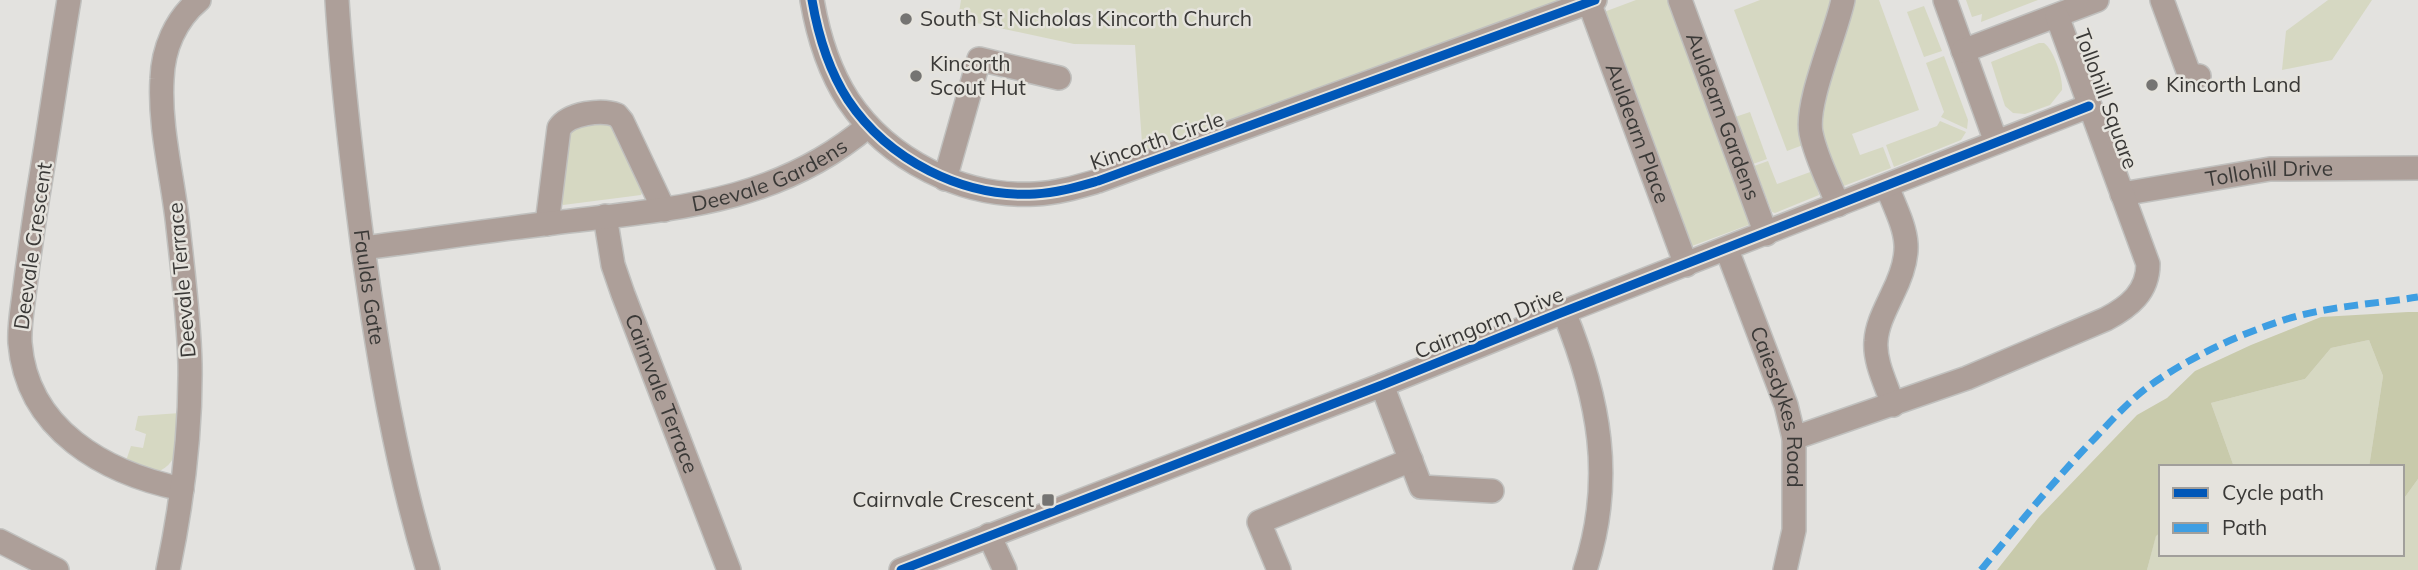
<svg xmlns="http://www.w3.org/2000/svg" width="2418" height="570" font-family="Mulish,sans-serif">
	<rect width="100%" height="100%" fill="#e3e2df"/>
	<g fill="#d6d8c2">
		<polygon points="961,0 1567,0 1143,157 1135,45 1074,44 958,19"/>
		<polygon points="1636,0 1672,0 1751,224 1692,246 1688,244 1604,12"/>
		<polygon points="1760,0 1833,0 1803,145 1787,151 1734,10"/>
		<polygon points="1849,0 1879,0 1919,110 1852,134 1860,155 1883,147 1891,168 1841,187 1817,128"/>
		<polygon points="1966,0 2038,0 1981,22 1982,14 1972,17"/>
		<polygon points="2328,0 2372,0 2332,60 2282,70 2286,31"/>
		<polygon points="1924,6 1942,51 1924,57 1907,12"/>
		<path d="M 2039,43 L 2044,43 C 2054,50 2063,78 2062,90 L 2050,105 L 2025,114 L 2013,113 L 2005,106 L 1991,62 Z"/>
		<polygon points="1944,56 1968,120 1967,129 1941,117 1944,112 1926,63"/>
		<polygon points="1750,112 1767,159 1753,164 1735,117"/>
		<polygon points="1940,121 1966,132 1961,140 1894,167 1886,145 1937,126"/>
		<polygon points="606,122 613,123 643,190 641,195 563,205 559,199 567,133 578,126"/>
		<polygon points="1768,161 1777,184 1813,171 1819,195 1775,213 1772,212 1754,166"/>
		<polygon points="2369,340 2383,376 2369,467 2234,467 2211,403 2305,379 2331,348"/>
		<path d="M 180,413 C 178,435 182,463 157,472 L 126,461 L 131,446 L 143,448 L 146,434 L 135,430 L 138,416 Z"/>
		<polygon points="2418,479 2418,570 2147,570 2156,535 2161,532 2161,554 2402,554 2402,495 2405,497"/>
	</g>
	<polygon fill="#c8caab" points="2408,312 2418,312 2418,479 2405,497 2402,495 2402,467 2369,467 2383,376 2369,340 2331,348 2305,379 2211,403 2234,467 2161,467 2161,532 2156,536 2147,570 1997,570 2039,517 2137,415 2167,398 2195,371 2251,345 2321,317"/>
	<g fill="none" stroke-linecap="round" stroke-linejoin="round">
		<defs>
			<g id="minor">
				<path d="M 69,0 C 58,65 49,130 38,195 C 33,228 28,262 24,295 C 22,311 19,327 20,343 C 27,430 105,473 182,489"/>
				<path id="s1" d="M 337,0 C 342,83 352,165 363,248 C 378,357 396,465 428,570"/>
				<path d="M 812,0 C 818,35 828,69 848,100 C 888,160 963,198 1035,194 C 1057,193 1077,187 1098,181 L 1595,0"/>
				<path id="s2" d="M 1680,0 L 1766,234"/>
				<polyline points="1945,0 1996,142"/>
				<polyline points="2162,0 2188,71 2193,75 2199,76"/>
				<path id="s3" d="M 1589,2 L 1686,265"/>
				<polyline points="1963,51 2097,0"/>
				<polyline points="945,179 979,59 1059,78"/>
				<path d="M 1887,187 C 1906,233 1916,247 1892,295 C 1885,310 1877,325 1876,341 C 1874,362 1887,386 1893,405"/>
				<path id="s4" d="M 2122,194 L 2270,169 L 2418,168"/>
				<path d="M 1838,205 C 1829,182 1816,158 1811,133 C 1805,103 1836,34 1843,0"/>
				<path id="s5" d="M 605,216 L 613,265 L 623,294 L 729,570"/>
				<path d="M 547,224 L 559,128 C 569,113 602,109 617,115 L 622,121 L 664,210"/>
				<path id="s6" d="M 363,248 C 427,240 490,230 553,223 C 669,209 775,205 868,126"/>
				<path id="s7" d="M 1727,250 L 1786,405 L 1794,438 L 1794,530 L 1785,570"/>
				<path d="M 1564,312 C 1599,398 1615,479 1585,570"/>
				<polyline points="1382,385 1421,487 1492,491"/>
				<path d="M 1794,438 L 1967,378 L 2106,319 C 2129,307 2148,292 2148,264 L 2057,16"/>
				<polyline points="989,535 1005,570"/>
				<polyline points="0,541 57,570"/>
				<path d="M 168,570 C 182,503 191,433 190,364 C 189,319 183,272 178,227 C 173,178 159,128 162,79 C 163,49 175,20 199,0"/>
				<polyline points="901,570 1382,385 1558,314 2089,106"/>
				<polyline points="1279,570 1259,522 1411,460"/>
			</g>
		</defs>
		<use href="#minor" stroke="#c0c0be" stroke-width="26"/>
		<use href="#minor" stroke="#ad9f99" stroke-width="23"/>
		<path stroke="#3e9ee2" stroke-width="7" stroke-dasharray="14 7" stroke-linecap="butt" d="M 1981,570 C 2018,525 2055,479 2096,437 C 2112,420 2130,400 2149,386 C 2192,356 2237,335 2287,319 C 2329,306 2375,304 2418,297"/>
		<defs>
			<g id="cycleway">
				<path d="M 812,0 C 818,35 828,69 848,100 C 888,160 963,198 1035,194 C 1057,193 1077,187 1098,181 L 1595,0"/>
				<polyline points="901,570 1382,385 1558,314 2089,106"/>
			</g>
		</defs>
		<use href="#cycleway" stroke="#e5e3dd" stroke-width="13"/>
		<use href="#cycleway" stroke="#0057b8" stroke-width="9"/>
	</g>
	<g fill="#757472" stroke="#e5e3dd" stroke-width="2.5">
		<circle cx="906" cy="19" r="7"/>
		<circle cx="916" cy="76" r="7"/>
		<circle cx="2152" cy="85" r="7"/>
		<rect x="1041" y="493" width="14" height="14" rx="3.5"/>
	</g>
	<g text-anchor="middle" stroke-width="5" stroke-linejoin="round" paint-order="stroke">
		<g font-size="21" fill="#3a3937" stroke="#e5e3dd" text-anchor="start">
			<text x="920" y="26">South St Nicholas Kincorth Church</text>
			<text x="930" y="71">Kincorth<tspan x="930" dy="24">Scout Hut</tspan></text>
			<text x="2166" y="92">Kincorth Land</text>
			<text x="1034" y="507" text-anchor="end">Cairnvale Crescent</text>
		</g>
		<g font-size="21" fill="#3a3937" stroke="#e5e3dd">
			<text transform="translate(2106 99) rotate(70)" y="7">Tollohill Square</text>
			<text dy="7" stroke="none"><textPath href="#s2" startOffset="124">Auldearn Gardens</textPath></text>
			<text dy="7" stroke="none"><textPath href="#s3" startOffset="140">Auldearn Place</textPath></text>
			<text transform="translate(1157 141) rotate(-19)" y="7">Kincorth Circle</text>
			<text dy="7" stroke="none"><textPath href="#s6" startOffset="415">Deevale Gardens</textPath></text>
			<text dy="7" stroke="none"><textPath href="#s4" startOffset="149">Tollohill Drive</textPath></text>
			<text transform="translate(33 246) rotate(-82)" y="7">Deevale Crescent</text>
			<text transform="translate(182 280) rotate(-95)" y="7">Deevale Terrace</text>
			<text dy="7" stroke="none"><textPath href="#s1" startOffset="289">Faulds Gate</textPath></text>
			<text transform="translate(1489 323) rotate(-22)" y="7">Cairngorm Drive</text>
			<text dy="7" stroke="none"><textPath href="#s5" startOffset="187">Cairnvale Terrace</textPath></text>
			<text dy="7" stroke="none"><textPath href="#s7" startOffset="166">Caiesdykes Road</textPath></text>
		</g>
	</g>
	<rect x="2159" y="465" width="245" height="91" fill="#e5e3dd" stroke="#a19f9b" stroke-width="2"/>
	<rect x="2173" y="488" width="35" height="10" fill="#0057b8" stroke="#a19f9b" stroke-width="2"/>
	<text x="2222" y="500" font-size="21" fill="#3a3937">Cycle path</text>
	<rect x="2173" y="523" width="35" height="10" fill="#3e9ee2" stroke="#a19f9b" stroke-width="2"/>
	<text x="2222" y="535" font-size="21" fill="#3a3937">Path</text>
</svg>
